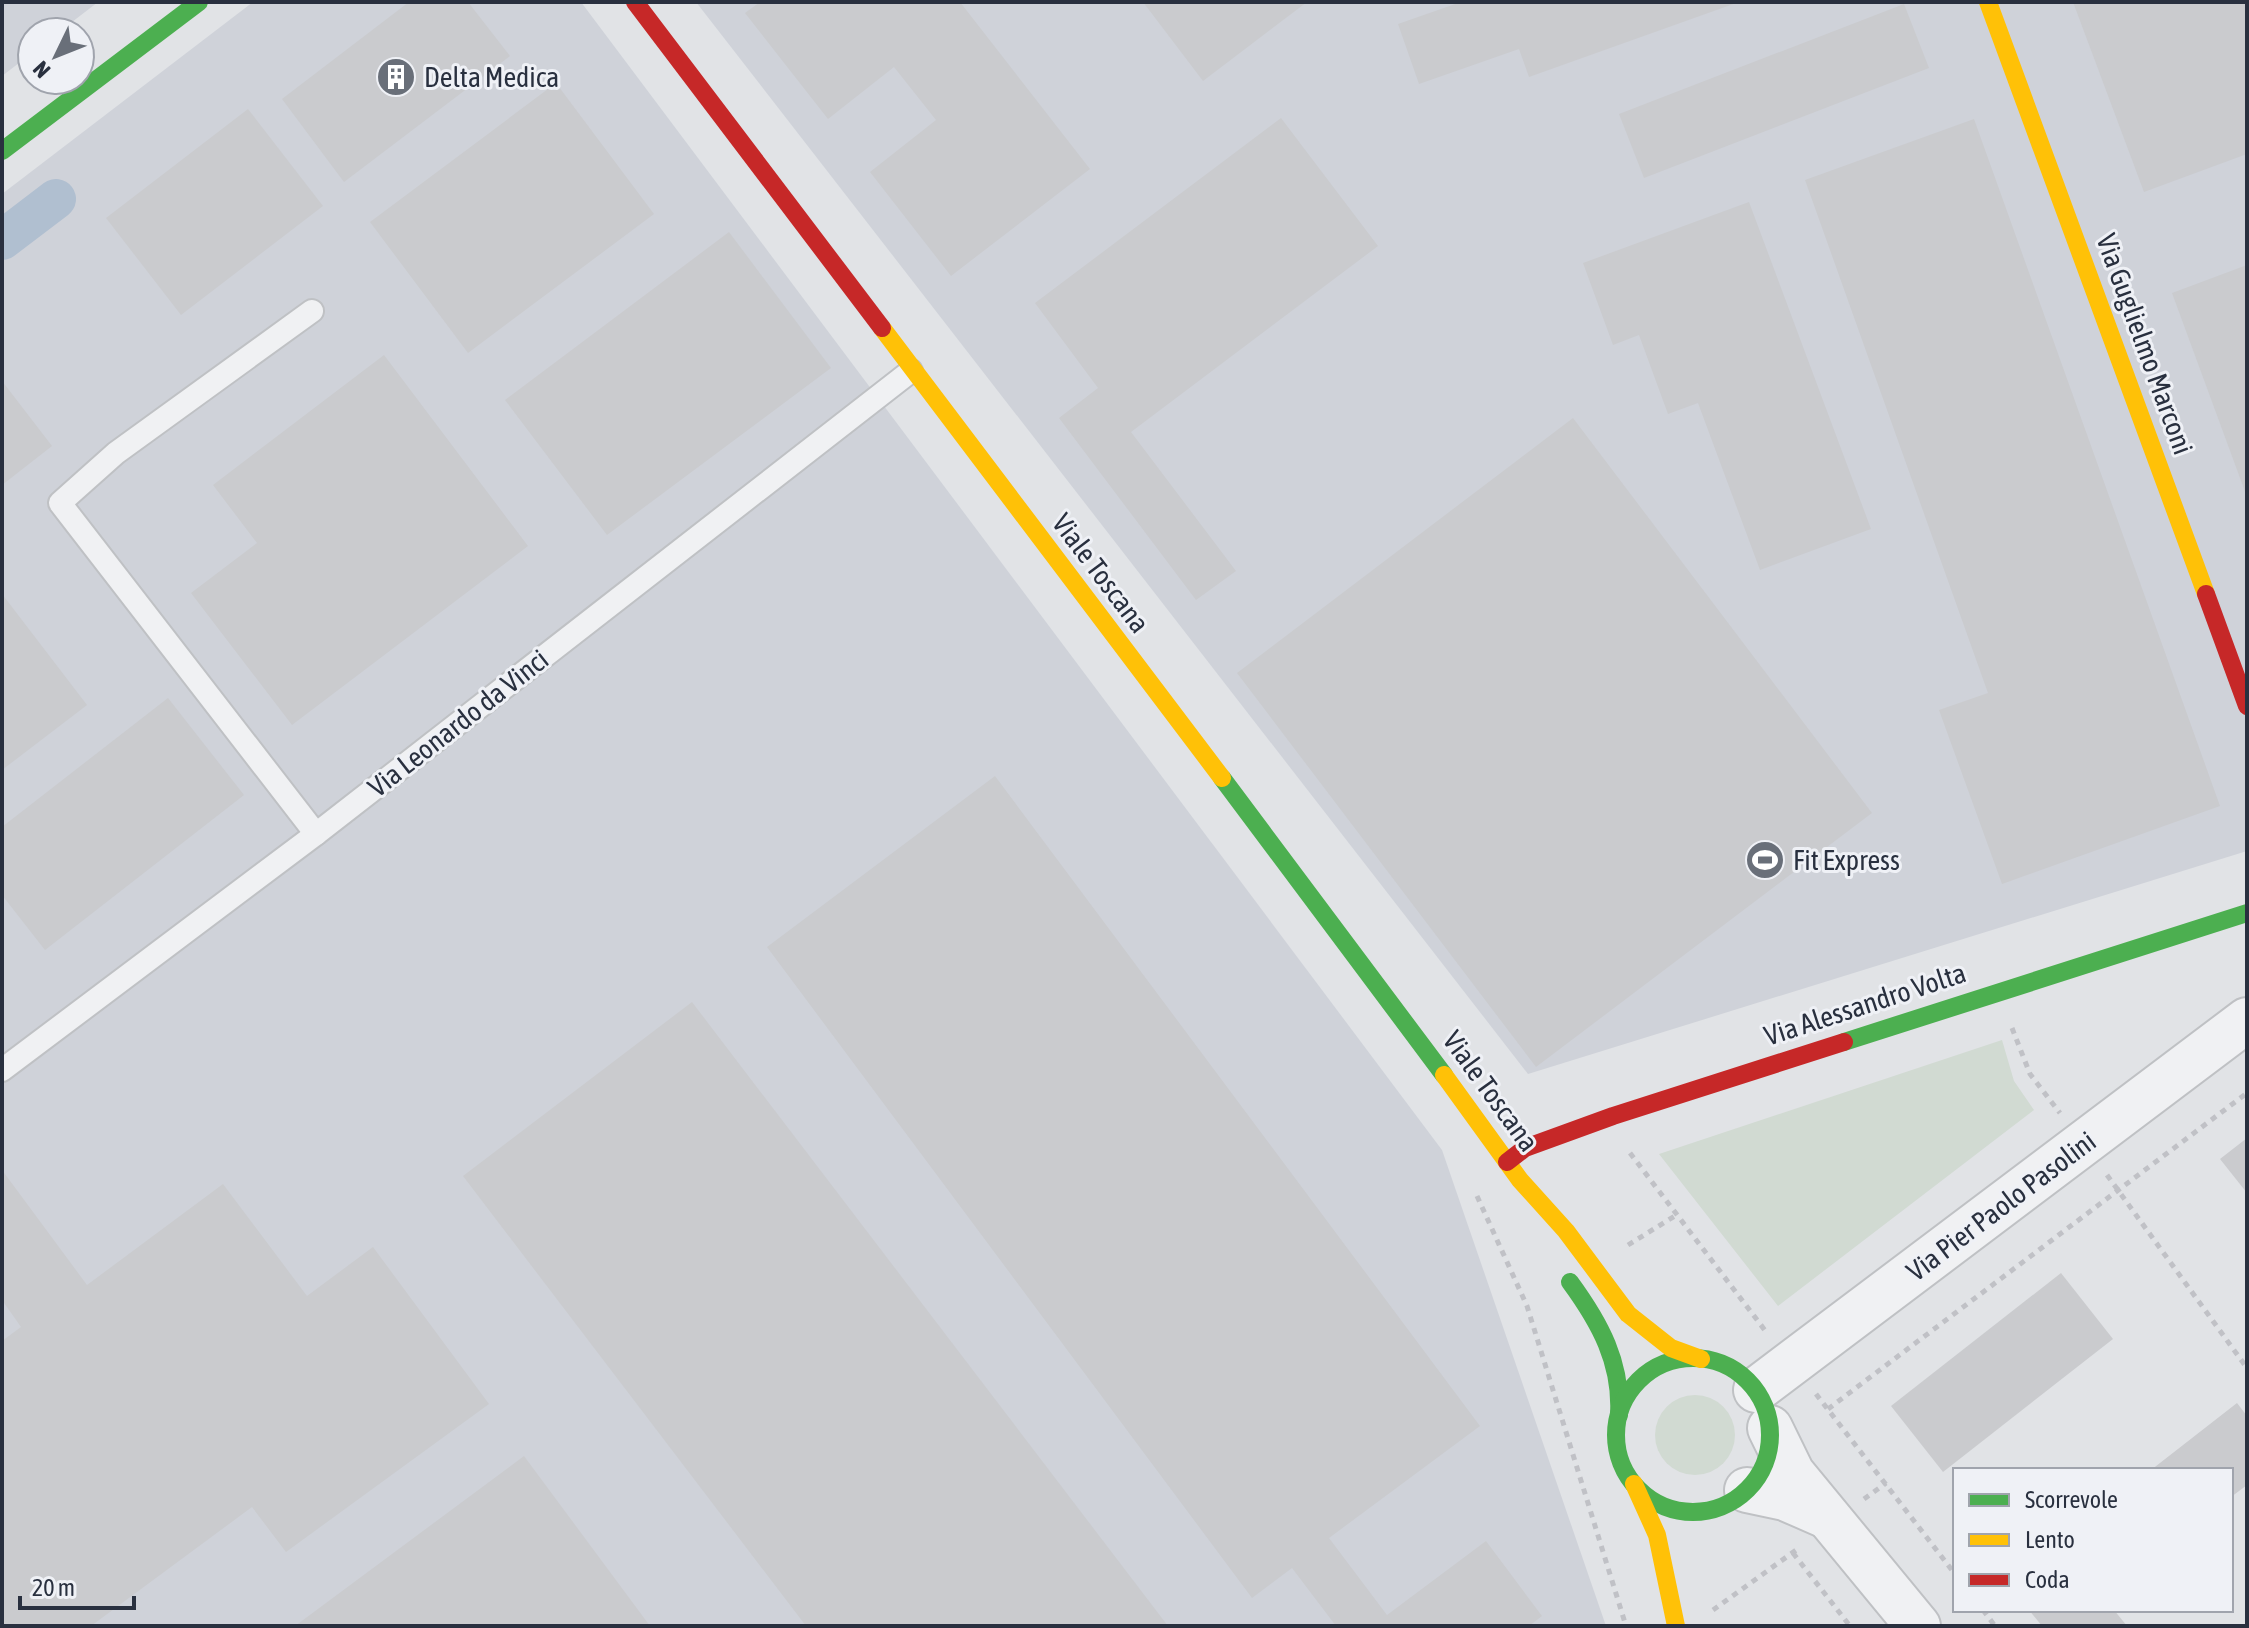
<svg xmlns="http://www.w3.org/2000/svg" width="2249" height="1628" font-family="'Asap Condensed',sans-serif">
	<rect width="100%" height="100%" fill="#e1e3e6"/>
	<g fill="#cfd2d9">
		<polygon points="2,2 98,2 59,32 32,32 32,53 2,76"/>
		<polygon points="253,2 581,2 1442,1150 1606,1626 2,1626 2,194"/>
		<polygon points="696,2 2247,2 2247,851 1528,1074"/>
	</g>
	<g fill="#d1dad2">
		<polygon points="2002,1040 2014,1081 2034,1110 1778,1306 1659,1154"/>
		<circle cx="1695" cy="1435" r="40"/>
	</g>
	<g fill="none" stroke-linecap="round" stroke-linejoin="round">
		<polyline stroke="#b0bfd0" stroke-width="40" points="2,240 56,199"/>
	</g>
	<g fill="#cacbce">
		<polygon points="409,2 468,2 510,56 344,182 282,99"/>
		<polygon points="760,2 960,2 1090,169 951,276 870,172 936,120 894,67 828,119 745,13"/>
		<polygon points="1143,2 1307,2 1203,81"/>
		<polygon points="1461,2 1739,2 1529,77 1519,49 1419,84 1398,24"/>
		<polygon points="2073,2 2247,2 2247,154 2144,192"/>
		<polygon points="1904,4 1929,68 1644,178 1619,114"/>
		<polygon points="556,83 654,214 468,353 370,222"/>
		<polygon points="248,109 323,206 181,315 106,218"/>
		<polygon points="1281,118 1378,246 1131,432 1236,571 1196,600 1059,418 1098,388 1035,303"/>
		<polygon points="1974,119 2220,806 2002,884 1939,710 1988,693 1805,180"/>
		<polygon points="1749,202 1871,529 1760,570 1698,403 1668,414 1639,335 1613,345 1583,263"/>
		<polygon points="729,232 831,368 607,535 505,400"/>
		<polygon points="2247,265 2247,497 2172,293"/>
		<polygon points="384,355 528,546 292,725 191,593 257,543 213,485"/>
		<polygon points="2,381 52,446 2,485"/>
		<polygon points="1573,418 1872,813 1536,1067 1237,673"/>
		<polygon points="2,594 87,705 2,770"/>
		<polygon points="168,698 244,795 45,950 2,895 2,827"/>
		<polygon points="995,776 1480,1426 1329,1538 1387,1615 1486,1541 1542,1616 1529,1626 1336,1626 1292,1568 1252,1598 767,947"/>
		<polygon points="692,1002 1168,1626 806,1626 463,1176"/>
		<polygon points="2247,1138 2247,1193 2220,1159"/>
		<polygon points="2,1170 87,1285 223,1184 307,1296 373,1247 489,1404 286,1552 252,1507 91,1626 2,1626 2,1341 21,1327 2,1300"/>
		<polygon points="2061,1273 2113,1339 1943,1472 1891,1406"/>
		<polygon points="2237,1403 2247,1416 2247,1485 2231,1497 2231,1470 2151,1470"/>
		<polygon points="524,1456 650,1626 295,1626"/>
		<polygon points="2029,1610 2114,1610 2127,1626 2042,1626"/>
	</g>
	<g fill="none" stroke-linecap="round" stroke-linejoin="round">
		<defs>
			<g id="lane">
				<polyline points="312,311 116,453 60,503 316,834"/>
				<polyline points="2,1070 316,834 911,371"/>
			</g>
			<g id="street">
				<polyline points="1756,1390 2247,1020"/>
				<polyline points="1770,1428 1792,1473 1918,1626"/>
				<polyline points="1747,1490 1785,1498 1824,1515"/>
			</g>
		</defs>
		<use href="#lane" stroke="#bfc1c4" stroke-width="26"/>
		<use href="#street" stroke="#bfc1c4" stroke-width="48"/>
		<g stroke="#c0c1c6" stroke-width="5" stroke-dasharray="6 6" stroke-linecap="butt">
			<polyline points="2012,1028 2030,1074 2060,1113"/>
			<polyline points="1630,1153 1767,1333"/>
			<polyline points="2107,1175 2247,1368"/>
			<polyline points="1477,1196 1527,1306 1626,1626"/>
			<polyline points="1628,1245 1678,1214"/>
			<polyline points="1816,1394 1955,1574"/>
			<polyline points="1828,1409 2247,1093"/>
			<polyline points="1864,1499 1886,1483"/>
			<polyline points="1793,1553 1850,1626"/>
			<polyline points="1713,1610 1799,1548"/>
			<polyline points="1983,1610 1995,1626"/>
		</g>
		<use href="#lane" stroke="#f0f1f3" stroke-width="22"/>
		<use href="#street" stroke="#f0f1f3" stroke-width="44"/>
		<g stroke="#4caf50" stroke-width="18">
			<polyline points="2,151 199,2"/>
			<polyline points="1222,778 1444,1075"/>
			<polyline points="1844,1042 2247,913"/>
			<path d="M 1570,1282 C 1600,1323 1622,1363 1619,1415"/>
			<circle cx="1693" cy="1435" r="77"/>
		</g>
		<g stroke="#ffc107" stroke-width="18">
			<polyline points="1988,2 2206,594"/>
			<polyline points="882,328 1222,778"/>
			<polyline points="1444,1075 1520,1180 1566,1231 1628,1314 1671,1348 1701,1359"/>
			<polyline points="1634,1484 1657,1535 1676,1626"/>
		</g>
		<g stroke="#c62828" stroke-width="18">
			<polyline points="635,2 882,328"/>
			<polyline points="2206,594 2247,706"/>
			<polyline points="1507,1162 1525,1148 1613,1116 1844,1042"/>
		</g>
	</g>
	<defs>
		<symbol id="building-disc" viewBox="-11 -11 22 22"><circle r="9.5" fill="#696f79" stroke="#eff1f6"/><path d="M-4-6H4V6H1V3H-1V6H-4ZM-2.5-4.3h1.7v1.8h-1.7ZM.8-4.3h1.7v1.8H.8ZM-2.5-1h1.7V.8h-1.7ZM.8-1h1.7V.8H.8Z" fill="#fff"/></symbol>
		<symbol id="stadium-disc" viewBox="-11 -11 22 22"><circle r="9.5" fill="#696f79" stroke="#eff1f6"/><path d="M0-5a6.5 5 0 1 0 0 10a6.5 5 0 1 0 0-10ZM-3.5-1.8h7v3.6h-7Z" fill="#fff"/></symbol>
	</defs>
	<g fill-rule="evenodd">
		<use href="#building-disc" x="374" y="55" width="44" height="44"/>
		<use href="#stadium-disc" x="1743" y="838" width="44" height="44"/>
	</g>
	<g text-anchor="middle" stroke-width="6" stroke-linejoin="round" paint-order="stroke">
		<g font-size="28" fill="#29303f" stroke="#eff1f6" text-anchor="start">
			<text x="424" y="87">Delta Medica</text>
			<text x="1793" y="870">Fit Express</text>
		</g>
		<g font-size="28" fill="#29303f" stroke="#eff1f6">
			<text transform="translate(2145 344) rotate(70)" y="10">Via Guglielmo Marconi</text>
			<text transform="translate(1101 573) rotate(53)" y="10">Viale Toscana</text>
			<text transform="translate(458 723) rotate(-38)" y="10">Via Leonardo da Vinci</text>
			<text transform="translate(1865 1004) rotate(-18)" y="10">Via Alessandro Volta</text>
			<text transform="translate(1491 1091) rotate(54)" y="10">Viale Toscana</text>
			<text transform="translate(2001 1206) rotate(-37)" y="10">Via Pier Paolo Pasolini</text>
		</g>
	</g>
	<rect width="2249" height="1628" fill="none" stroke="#29303f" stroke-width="8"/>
	<rect x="1953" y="1468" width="280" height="144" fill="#eff1f6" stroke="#a0a4ad" stroke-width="2"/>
	<rect x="1969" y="1494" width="40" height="12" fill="#4caf50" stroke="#a0a4ad" stroke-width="2"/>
	<text x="2025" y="1508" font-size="24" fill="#29303f">Scorrevole</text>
	<rect x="1969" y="1534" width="40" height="12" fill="#ffc107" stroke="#a0a4ad" stroke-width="2"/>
	<text x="2025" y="1548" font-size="24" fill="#29303f">Lento</text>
	<rect x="1969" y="1574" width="40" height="12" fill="#c62828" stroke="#a0a4ad" stroke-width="2"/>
	<text x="2025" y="1588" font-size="24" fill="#29303f">Coda</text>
	<g transform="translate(56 56) rotate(227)"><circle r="38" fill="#eff1f6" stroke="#a0a4ad" stroke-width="2"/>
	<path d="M0-6L14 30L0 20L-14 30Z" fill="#696f79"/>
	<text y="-12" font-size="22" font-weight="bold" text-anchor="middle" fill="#29303f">N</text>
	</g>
	<path d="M20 1596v12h114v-12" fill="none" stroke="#29303f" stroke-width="4"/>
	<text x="32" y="1596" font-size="24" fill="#29303f" stroke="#eff1f6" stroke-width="6" paint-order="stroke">20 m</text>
</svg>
